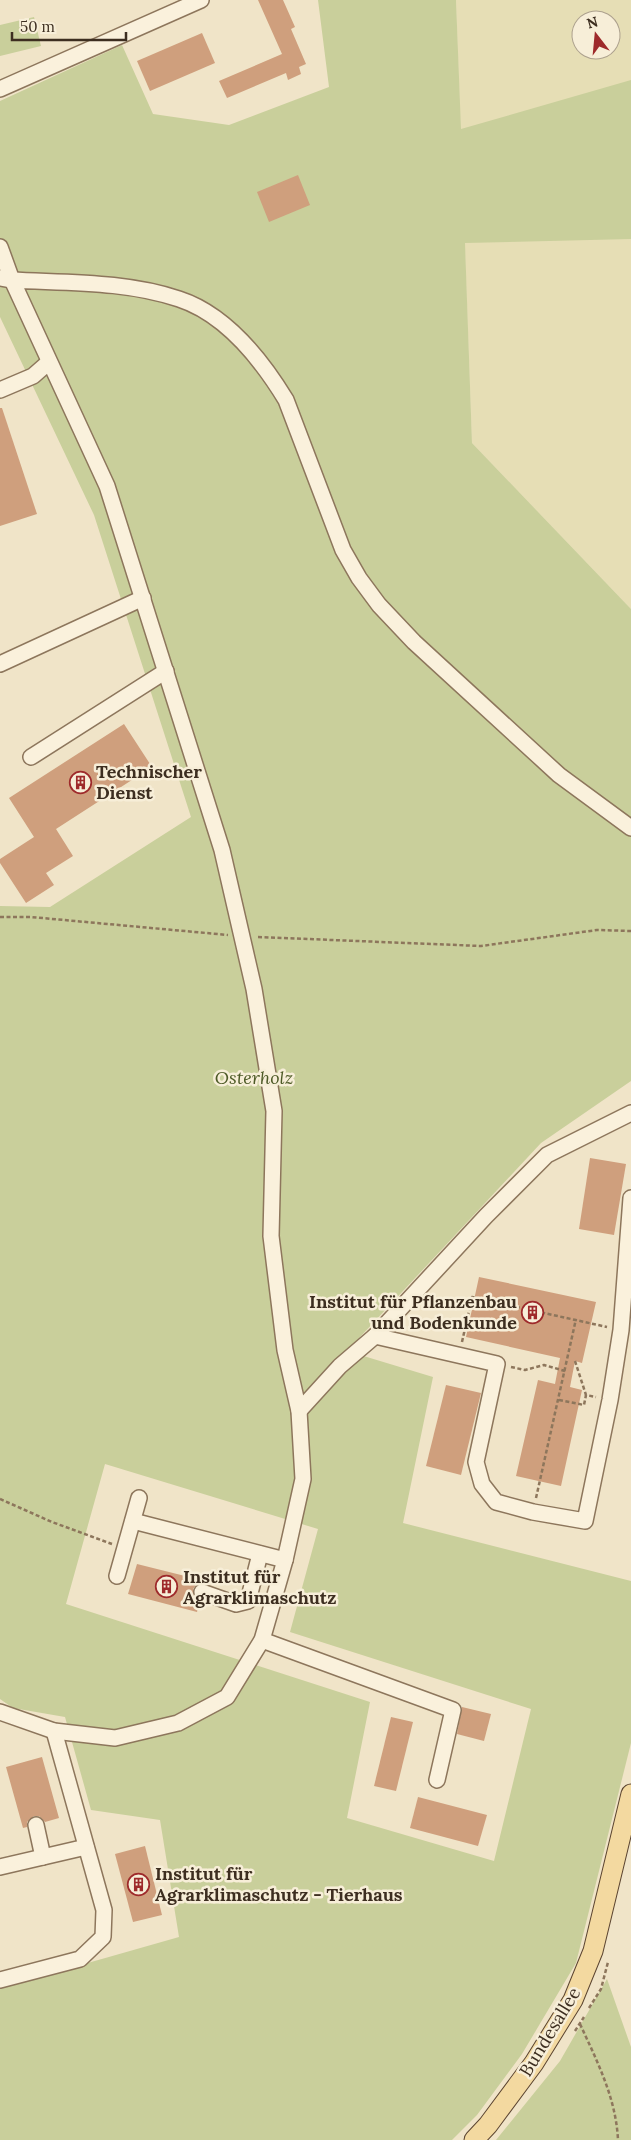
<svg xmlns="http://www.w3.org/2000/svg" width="631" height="2140" font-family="Lora,serif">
	<rect width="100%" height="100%" fill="#f0e4c8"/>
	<path fill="#e6deb5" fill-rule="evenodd" d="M 456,0 L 631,0 L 631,609 L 472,443 ZM 581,20 L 611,20 L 611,50 L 581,50 Z"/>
	<g fill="#c9cf9b" fill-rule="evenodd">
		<path d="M 318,0 L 456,0 L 461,129 L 631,80 L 631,239 L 465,243 L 472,443 L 631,609 L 631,1081 L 541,1143 L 347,1351 L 433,1377 L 403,1523 L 631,1581 L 631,1743 L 576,1963 L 522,2054 L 477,2115 L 452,2140 L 0,2140 L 0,1988 L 179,1937 L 160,1820 L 91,1810 L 65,1717 L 13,1708 L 0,1699 L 0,906 L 50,907 L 191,817 L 94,515 L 0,317 L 0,101 L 122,45 L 153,114 L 229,125 L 329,87 ZM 105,1464 L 318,1529 L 290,1632 L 531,1709 L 494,1861 L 347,1818 L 370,1702 L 66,1604 Z"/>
		<polygon points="34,17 41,46 0,56 0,25"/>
		<polygon points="607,1979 631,2047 631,2140 496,2140 560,2061"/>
	</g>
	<g fill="#cf9f7d">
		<polygon points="258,0 283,0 295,27 291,29 306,64 299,67 301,74 288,80 286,73 227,98 219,81 282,54"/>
		<polygon points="202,33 215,63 150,91 137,61"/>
		<polygon points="298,175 310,205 269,222 257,192"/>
		<polygon points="0,408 2,408 37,514 0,526"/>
		<polygon points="124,724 152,767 56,829 73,856 46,873 54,885 26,903 0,863 0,859 34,837 9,798"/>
		<polygon points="590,1158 626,1164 614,1235 579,1229"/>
		<polygon points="479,1277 596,1302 582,1363 575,1361 570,1387 582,1390 561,1486 516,1476 538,1380 555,1384 560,1358 466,1337"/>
		<polygon points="446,1385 481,1393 461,1475 426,1466"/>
		<polygon points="137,1564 205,1581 196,1585 193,1589 195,1598 200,1601 197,1612 128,1594"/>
		<polygon points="462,1707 491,1714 484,1741 457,1734"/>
		<polygon points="391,1717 413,1722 396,1791 374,1786"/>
		<polygon points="42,1757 59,1818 45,1822 39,1816 34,1816 27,1822 27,1827 23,1828 6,1767"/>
		<polygon points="418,1797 487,1815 478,1846 410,1828"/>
		<polygon points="145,1846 162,1915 133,1922 115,1854"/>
	</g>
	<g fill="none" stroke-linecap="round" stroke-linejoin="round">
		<defs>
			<g id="minor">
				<polyline points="0,89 201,0"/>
				<polyline points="0,247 12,280 0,278"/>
				<polyline points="0,390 33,376 49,362"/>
				<polyline points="0,664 143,598"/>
				<polyline points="31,757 166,671"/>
				<polyline points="375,1336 497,1364 476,1462 482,1484 496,1502 533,1512 585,1521 610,1400 621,1330 631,1198"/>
				<polyline points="299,1411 340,1366 375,1336 486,1216 547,1155 631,1113"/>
				<polyline points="133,1521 285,1560"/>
				<polyline points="117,1576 139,1498"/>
				<polyline points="202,1592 236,1604 248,1601 260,1554"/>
				<polyline points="262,1640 453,1710 437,1780"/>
				<path d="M 0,1712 L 54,1731 L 115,1738 L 178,1723 L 227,1697 L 262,1640 L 285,1560 L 303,1479 L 299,1411 L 285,1350 L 271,1236 L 274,1111 L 254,989 L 222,850 L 107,486 L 12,280 C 67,283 126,281 179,299 C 225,314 261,359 286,400 L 343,550 L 359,578 L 379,605 L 414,642 L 559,775 L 631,828"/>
				<polyline points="36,1825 43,1857"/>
				<polyline points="0,1867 86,1847"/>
				<polyline points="0,1980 80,1959 103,1937 104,1910 54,1731"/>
			</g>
			<polyline id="major" points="474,2140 488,2125 534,2063 573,2000 593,1951 631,1794"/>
		</defs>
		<use href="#minor" stroke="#8d765c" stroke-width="18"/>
		<use href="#major" stroke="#5b4430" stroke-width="21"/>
		<g stroke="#8d765c" stroke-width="2.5" stroke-dasharray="4 2.5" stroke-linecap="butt">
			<polyline points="0,917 31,917 228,935"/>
			<polyline points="258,937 481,946 597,930 631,931"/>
			<polyline points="462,1342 472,1297 607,1327"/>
			<polyline points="575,1361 586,1395 596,1397"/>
			<polyline points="511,1367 525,1370 544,1365 565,1371"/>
			<polyline points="559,1400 584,1405 586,1395"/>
			<polyline points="536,1498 576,1319"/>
			<polyline points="0,1499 52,1522 112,1544"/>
			<polyline points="589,2008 601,1989 608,1962"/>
			<path d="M 580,2024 C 597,2061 616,2098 618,2140"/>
			<polyline points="575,2031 584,2017"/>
		</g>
		<use href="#minor" stroke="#faf1dc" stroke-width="15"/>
		<use href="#major" stroke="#f3d9a0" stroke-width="19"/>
	</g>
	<defs>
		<symbol id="building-ring" viewBox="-11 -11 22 22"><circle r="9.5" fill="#f7eed8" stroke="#9e2a2b" stroke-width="1.5"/><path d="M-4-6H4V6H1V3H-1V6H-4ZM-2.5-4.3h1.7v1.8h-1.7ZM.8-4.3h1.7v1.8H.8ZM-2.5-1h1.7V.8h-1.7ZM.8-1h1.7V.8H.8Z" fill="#9e2a2b"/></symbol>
	</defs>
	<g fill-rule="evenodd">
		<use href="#building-ring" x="68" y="770" width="25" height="25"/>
		<use href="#building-ring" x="520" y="1300" width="25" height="25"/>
		<use href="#building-ring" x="154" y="1574" width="25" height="25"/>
		<use href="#building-ring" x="126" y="1872" width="25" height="25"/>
	</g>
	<g text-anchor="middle" stroke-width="5" stroke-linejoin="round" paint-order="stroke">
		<g font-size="18" font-weight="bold" fill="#3d2e20" stroke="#f7eed8" text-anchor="start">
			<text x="96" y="778">Technischer<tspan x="96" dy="21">Dienst</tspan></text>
			<text x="517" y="1308" text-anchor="end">Institut für Pflanzenbau<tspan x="517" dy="21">und Bodenkunde</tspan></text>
			<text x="183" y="1583">Institut für<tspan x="183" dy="21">Agrarklimaschutz</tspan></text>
			<text x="155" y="1880">Institut für<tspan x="155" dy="21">Agrarklimaschutz - Tierhaus</tspan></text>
		</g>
		<g font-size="18" font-style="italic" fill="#4d5a26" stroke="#f7eed8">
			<text x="254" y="1084">Osterholz</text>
		</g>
		<g font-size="18" fill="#3d2e20" stroke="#f7eed8">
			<text transform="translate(550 2032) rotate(-59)" y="6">Bundesallee</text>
		</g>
	</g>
	<g transform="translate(596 35) rotate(344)"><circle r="24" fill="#f7eed8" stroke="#ada18e"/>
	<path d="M0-4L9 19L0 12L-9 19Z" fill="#9e2a2b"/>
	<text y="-8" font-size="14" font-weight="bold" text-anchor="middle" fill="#3d2e20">N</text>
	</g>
	<path d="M12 32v8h114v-8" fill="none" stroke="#3d2e20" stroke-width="2.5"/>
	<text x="20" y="32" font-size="15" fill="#3d2e20" stroke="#f7eed8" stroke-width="4" paint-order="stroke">50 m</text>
</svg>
